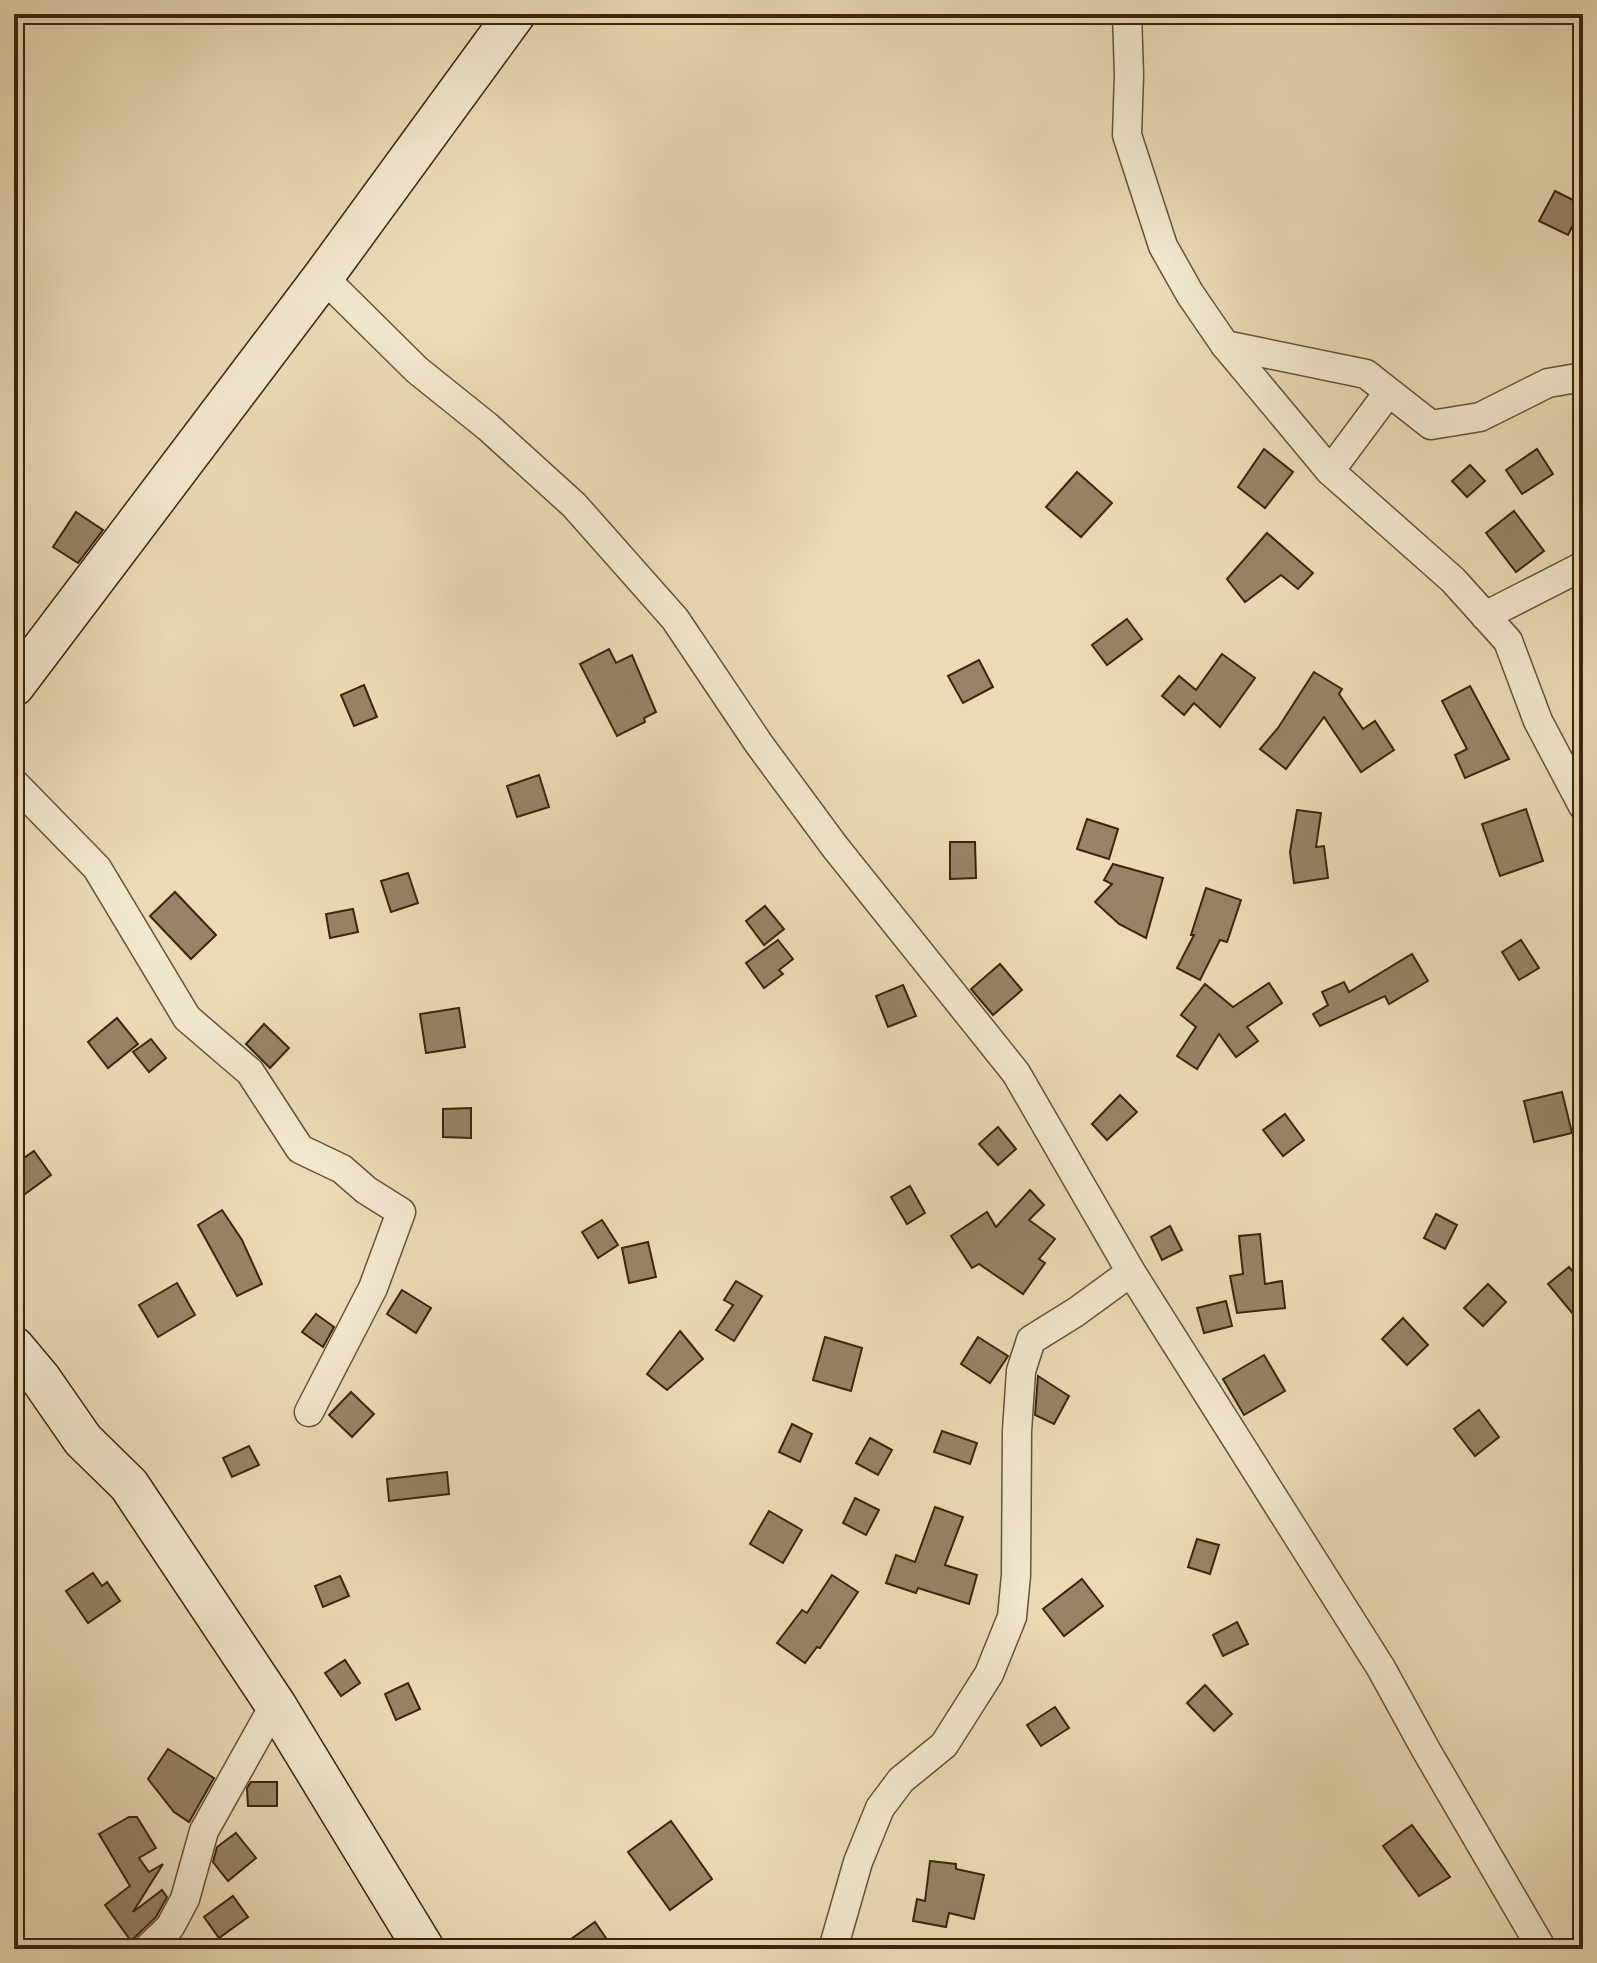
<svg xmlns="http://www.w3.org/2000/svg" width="1597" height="1963" font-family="'Old Standard TT',serif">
	<rect width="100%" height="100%" fill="#eadbb4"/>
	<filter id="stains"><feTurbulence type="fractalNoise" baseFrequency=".0025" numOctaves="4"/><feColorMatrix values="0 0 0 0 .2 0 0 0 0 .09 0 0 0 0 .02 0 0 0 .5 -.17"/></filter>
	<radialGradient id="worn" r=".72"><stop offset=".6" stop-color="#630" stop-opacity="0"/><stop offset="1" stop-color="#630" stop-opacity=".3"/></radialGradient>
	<g fill="#978365" stroke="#3e230f" stroke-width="2">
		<polygon points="1555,191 1583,205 1568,235 1539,221"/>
		<polygon points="1264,449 1293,472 1265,508 1238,487"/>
		<polygon points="1537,449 1553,474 1522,494 1506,470"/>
		<polygon points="1470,465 1485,481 1467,497 1452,481"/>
		<polygon points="1077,472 1112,503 1081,537 1046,507"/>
		<polygon points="1514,511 1544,551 1516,572 1486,533"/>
		<polygon points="76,512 103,530 78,563 53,547"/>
		<polygon points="1267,533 1313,573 1298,589 1281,575 1245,602 1227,579"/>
		<polygon points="1127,619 1142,639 1107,665 1092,645"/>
		<polygon points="609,649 616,663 632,655 656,712 644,718 645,722 617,736 580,664"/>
		<polygon points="1222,654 1255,678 1220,727 1194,703 1184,715 1162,696 1179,676 1196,690"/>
		<polygon points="979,660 993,687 963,703 948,676"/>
		<polygon points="1314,672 1342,689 1339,694 1363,729 1375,721 1394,750 1361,772 1324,717 1286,769 1260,749 1278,728"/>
		<polygon points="364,685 377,717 354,726 341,695"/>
		<polygon points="1470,686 1509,759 1465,778 1455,755 1467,749 1442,701"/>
		<polygon points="539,775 549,807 517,817 507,786"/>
		<polygon points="1526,809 1543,861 1500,876 1482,824"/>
		<polygon points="1297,810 1321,813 1316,847 1324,846 1328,878 1294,883 1290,852"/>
		<polygon points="1087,819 1118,829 1109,859 1077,849"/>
		<polygon points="950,842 975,842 976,878 950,879"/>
		<polygon points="1113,864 1163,878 1146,938 1119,924 1095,902 1112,884 1104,880"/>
		<polygon points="408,873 418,903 391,912 381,881"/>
		<polygon points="1206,888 1241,900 1227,942 1220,940 1200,980 1177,968 1194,935 1191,935"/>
		<polygon points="175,892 216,935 191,959 150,916"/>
		<polygon points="765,906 784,929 764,945 746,921"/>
		<polygon points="353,909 358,932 330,938 326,914"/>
		<polygon points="778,940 793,959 779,970 783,974 764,988 746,963"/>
		<polygon points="1521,940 1539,968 1519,980 1502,952"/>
		<polygon points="1412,954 1428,981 1389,1004 1385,996 1320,1026 1313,1014 1328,1005 1322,992 1344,982 1349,992"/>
		<polygon points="1000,964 1022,990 993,1015 971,989"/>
		<polygon points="1269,983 1282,1003 1247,1027 1258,1041 1236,1057 1219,1034 1197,1069 1177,1056 1196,1027 1181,1015 1205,984 1233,1007"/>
		<polygon points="903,985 916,1016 888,1027 876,996"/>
		<polygon points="459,1008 465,1047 426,1053 420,1014"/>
		<polygon points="117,1018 138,1044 108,1068 88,1042"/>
		<polygon points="264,1024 289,1048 270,1068 246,1044"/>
		<polygon points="151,1039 166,1058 149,1072 133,1052"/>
		<polygon points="1562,1092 1572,1133 1534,1142 1524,1101"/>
		<polygon points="1120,1095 1137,1112 1107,1140 1092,1124"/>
		<polygon points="471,1108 471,1138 443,1137 443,1109"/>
		<polygon points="1285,1114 1304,1140 1283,1156 1263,1130"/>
		<polygon points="998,1127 1016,1149 998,1165 979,1144"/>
		<polygon points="34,1151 51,1175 14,1202 14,1165"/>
		<polygon points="910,1186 925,1213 907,1224 891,1197"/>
		<polygon points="1030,1190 1044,1205 1029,1220 1055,1239 1039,1259 1045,1263 1023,1294 979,1264 972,1268 951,1236 987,1212 996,1227"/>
		<polygon points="222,1210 242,1240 262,1284 237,1296 198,1225"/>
		<polygon points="1436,1214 1457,1225 1445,1249 1424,1238"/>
		<polygon points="602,1220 618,1245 598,1258 582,1232"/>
		<polygon points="1170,1226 1182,1250 1162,1260 1151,1237"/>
		<polygon points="1260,1234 1265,1284 1282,1281 1285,1308 1237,1313 1230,1276 1243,1274 1239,1236"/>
		<polygon points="648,1242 656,1277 629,1283 622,1248"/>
		<polygon points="1569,1267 1583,1284 1583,1326 1548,1284"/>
		<polygon points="736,1281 762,1296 734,1341 716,1330 733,1305 724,1300"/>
		<polygon points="177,1283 195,1315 158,1337 139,1305"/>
		<polygon points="1488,1284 1506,1302 1483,1326 1464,1308"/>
		<polygon points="402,1290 431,1308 416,1333 387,1314"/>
		<polygon points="1226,1301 1232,1326 1204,1333 1197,1308"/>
		<polygon points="316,1314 334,1327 323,1347 302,1332"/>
		<polygon points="1403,1318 1428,1345 1407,1365 1382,1339"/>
		<polygon points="680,1331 703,1359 667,1390 647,1374"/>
		<polygon points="825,1337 862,1348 851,1391 813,1380"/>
		<polygon points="978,1337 1008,1356 990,1383 961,1364"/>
		<polygon points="1264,1355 1285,1391 1244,1415 1223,1379"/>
		<polygon points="1038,1376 1069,1396 1054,1424 1035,1415"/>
		<polygon points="351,1392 374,1414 352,1437 329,1415"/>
		<polygon points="1479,1410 1499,1437 1475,1456 1454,1429"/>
		<polygon points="792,1424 812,1434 800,1462 779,1452"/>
		<polygon points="942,1431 977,1443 970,1464 934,1452"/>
		<polygon points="870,1438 892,1450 878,1475 856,1463"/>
		<polygon points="249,1446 259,1465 232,1477 223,1458"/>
		<polygon points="447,1472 449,1494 389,1501 387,1479"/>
		<polygon points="855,1498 879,1510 866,1535 843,1523"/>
		<polygon points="935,1507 963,1517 945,1565 977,1575 969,1604 918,1588 916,1593 886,1583 896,1555 915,1562"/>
		<polygon points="769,1511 802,1530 783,1563 750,1544"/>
		<polygon points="1197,1539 1219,1545 1210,1574 1188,1567"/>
		<polygon points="93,1573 102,1586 107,1582 120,1601 88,1623 66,1591"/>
		<polygon points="832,1575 858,1592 820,1648 817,1647 805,1663 777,1643 802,1610 807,1613"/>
		<polygon points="340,1576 349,1596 323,1607 315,1586"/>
		<polygon points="1082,1579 1103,1606 1064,1636 1043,1609"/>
		<polygon points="1237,1622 1248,1644 1223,1656 1213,1635"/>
		<polygon points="345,1660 360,1683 341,1696 325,1673"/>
		<polygon points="408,1683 420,1709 396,1720 385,1694"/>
		<polygon points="1205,1685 1232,1714 1214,1731 1187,1703"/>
		<polygon points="1055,1707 1069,1728 1041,1746 1027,1725"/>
		<polygon points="168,1749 214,1778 189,1822 174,1812 148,1779"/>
		<polygon points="251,1782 277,1782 277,1806 248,1806 247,1788"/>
		<polygon points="129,1817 137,1817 156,1848 139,1858 149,1872 163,1864 133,1912 162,1890 167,1897 156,1917 131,1941 105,1905 130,1886 99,1834"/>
		<polygon points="671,1821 712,1879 670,1910 628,1852"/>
		<polygon points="1412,1825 1450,1877 1419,1896 1383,1846"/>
		<polygon points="236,1833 256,1858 228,1881 213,1862 217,1847"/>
		<polygon points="930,1861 956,1864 956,1869 984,1875 974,1919 949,1913 946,1927 913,1921 917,1899 925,1901"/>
		<polygon points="233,1896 248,1917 219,1938 204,1917"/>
		<polygon points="595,1922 608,1941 597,1949 557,1949"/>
	</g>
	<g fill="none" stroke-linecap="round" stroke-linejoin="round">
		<defs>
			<g id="street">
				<polyline points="1127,14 1129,75 1127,135 1163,246 1190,294 1225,345 1366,374 1431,425 1480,417 1548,383 1583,377"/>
				<polyline points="323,277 417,370 488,427 574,505 675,619 759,744 835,847 1016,1073 1131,1272 1381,1668 1426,1750 1542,1949"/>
				<polyline points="1225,345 1330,471 1453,580 1508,641 1538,721 1583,806"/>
				<polyline points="1330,471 1388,393"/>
				<polyline points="1485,616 1583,566"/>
				<polyline points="14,783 97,868 187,1018 250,1072 300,1149 342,1169 366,1190 401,1212 373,1288 309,1412"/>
				<polyline points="147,1949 170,1927 185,1899 204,1831 275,1704"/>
				<polyline points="833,1949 858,1862 880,1808 901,1780 944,1745 989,1674 1012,1617 1016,1575 1017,1431 1021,1371 1031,1340 1076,1312 1131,1272"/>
			</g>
			<g id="secondary">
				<polyline points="14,686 323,277 515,14"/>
				<polyline points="14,1347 40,1378 83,1440 129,1485 275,1704 424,1949"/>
			</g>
		</defs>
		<use href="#street" stroke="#695138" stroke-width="31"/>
		<use href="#secondary" stroke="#3e230f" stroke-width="43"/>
		<use href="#street" stroke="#f1e8ce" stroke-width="28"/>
		<use href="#secondary" stroke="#f1e8ce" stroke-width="40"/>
	</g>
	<rect width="1597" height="1963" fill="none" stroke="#eadbb4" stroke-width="48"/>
	<rect x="16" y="16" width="1565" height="1931" fill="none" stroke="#3e230f" stroke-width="4"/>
	<rect x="24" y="24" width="1549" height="1915" fill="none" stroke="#3e230f" stroke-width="2"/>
	<rect width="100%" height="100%" filter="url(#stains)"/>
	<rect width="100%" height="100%" fill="url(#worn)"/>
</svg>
